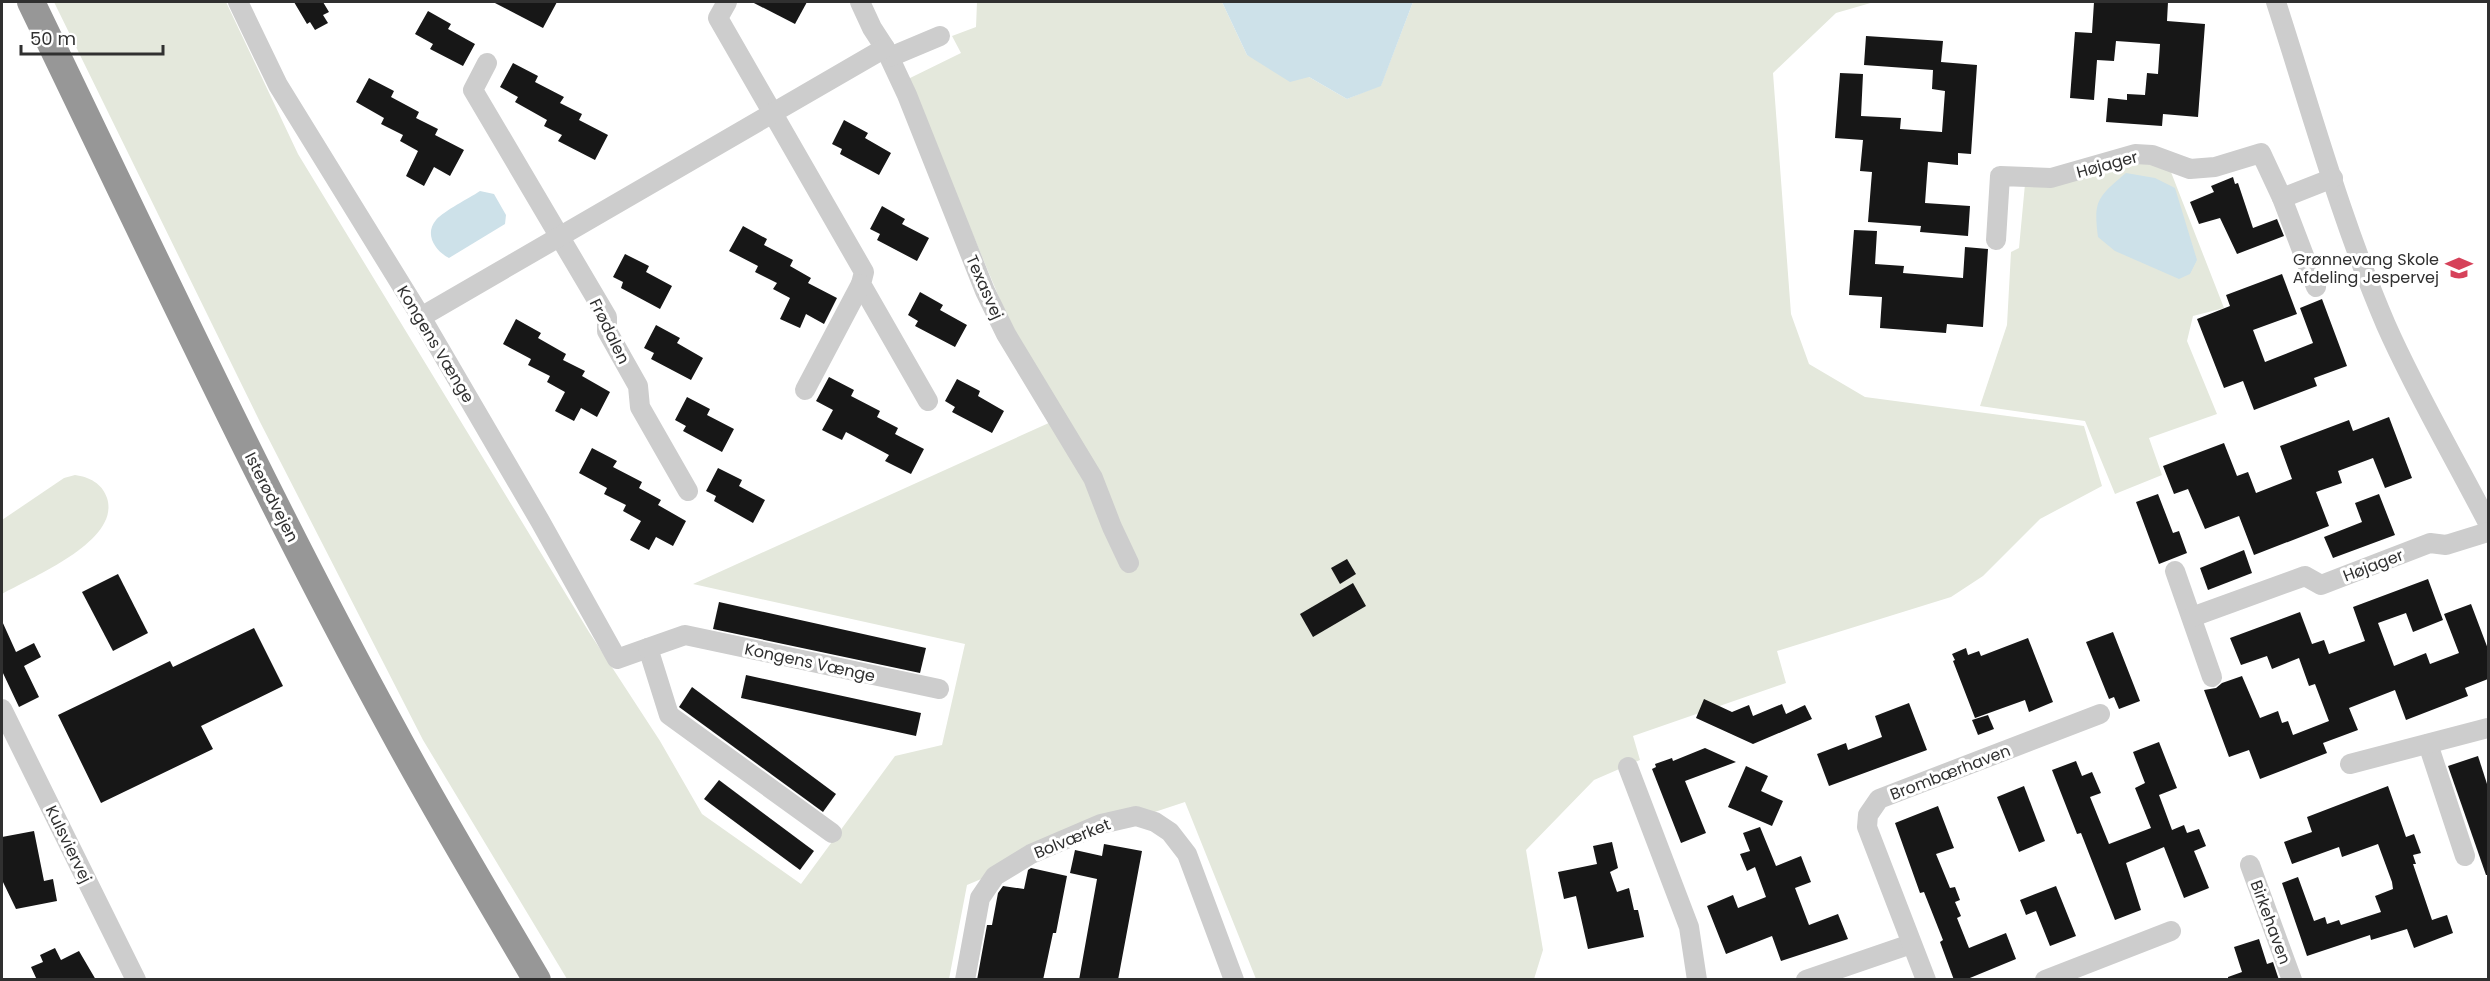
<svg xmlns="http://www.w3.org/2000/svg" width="2490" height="981" font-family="Poppins,sans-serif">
	<rect width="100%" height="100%" fill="#fff"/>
	<g fill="#e4e8dc">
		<polygon points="54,2 226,2 298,154 589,632 660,741 702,814 801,884 895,756 942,745 965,644 693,584 1051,422 908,79 961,53 952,36 976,27 977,2 1222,2 1247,55 1309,77 1347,99 1381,85 1413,2 1874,2 1836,13 1773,73 1791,314 1809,364 1865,397 2084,426 2102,486 2040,519 1983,576 1951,597 1777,651 1786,683 1633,736 1640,760 1594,780 1526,850 1543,950 1534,979 1256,979 1185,802 1091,833 967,885 949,979 567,979 423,740 260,422"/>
		<polygon points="2137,161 2169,167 2224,308 2193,316 2187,341 2217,414 2149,438 2162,475 2115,494 2085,421 1980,406 2007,325 2011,252 2019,248 2025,184"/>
		<path d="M 75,475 C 89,477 102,483 107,498 C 121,541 32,577 2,594 L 2,520 L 64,478 Z"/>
	</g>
	<g fill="#cde1e9">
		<polygon points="1222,2 1413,2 1381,86 1347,99 1309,77 1290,82 1247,55"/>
		<path d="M 2126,173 L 2155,178 L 2175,188 L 2197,260 L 2190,274 L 2179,279 L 2115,251 L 2098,237 C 2093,200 2098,197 2126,173 Z"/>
		<path d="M 480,191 L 494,194 L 506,215 L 505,224 L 449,258 C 435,251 424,234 436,220 C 445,210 468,199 480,191 Z"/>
	</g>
	<g fill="#171717">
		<polygon points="294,2 323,2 329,12 323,15 328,23 315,30 310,22 307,24"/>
		<polygon points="493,2 557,2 543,28"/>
		<polygon points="752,2 807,2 795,24"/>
		<polygon points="2094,2 2168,2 2167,21 2205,24 2198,117 2163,114 2162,126 2106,122 2108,98 2127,100 2127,94 2145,95 2147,73 2158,74 2160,44 2116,41 2114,61 2097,60 2094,100 2070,98 2075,32 2092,33"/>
		<polygon points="428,11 451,24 448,29 475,44 463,66 430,49 433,44 415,34"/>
		<polygon points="1866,36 1943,41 1941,62 1977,65 1971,154 1958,153 1958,165 1928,162 1925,203 1970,206 1968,236 1920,232 1921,226 1868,222 1872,172 1860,171 1863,140 1835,138 1840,73 1863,74 1861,116 1901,118 1900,129 1942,132 1945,91 1932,89 1933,70 1864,65"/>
		<polygon points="513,63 538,76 535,82 564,97 560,103 582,114 579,120 608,135 595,160 558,141 562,135 544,126 547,120 515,102 518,97 500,87"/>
		<polygon points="369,78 394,91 391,97 419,112 416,118 438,129 435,135 464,150 450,176 434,167 424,186 406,176 418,151 400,141 403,135 381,124 384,118 356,102"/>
		<polygon points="844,120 868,133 865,138 891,153 879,175 840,154 842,149 832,144"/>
		<polygon points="2233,177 2235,184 2238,183 2253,228 2277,219 2284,236 2237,254 2220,218 2199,224 2190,202 2214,192 2211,186"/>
		<polygon points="882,206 905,219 902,224 929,238 917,261 877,240 880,234 870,229"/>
		<polygon points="743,226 767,239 764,245 793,260 790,266 811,278 808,283 837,298 824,324 806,314 800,328 780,319 790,298 773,289 777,283 755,272 758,266 729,251"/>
		<polygon points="1854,230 1877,231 1875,264 1904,266 1903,273 1963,278 1965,247 1988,249 1983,327 1947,324 1946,333 1880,328 1882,297 1849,295"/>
		<polygon points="625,254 649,266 646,272 672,286 660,309 621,288 623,282 613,277"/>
		<polygon points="2282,274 2297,314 2253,330 2265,362 2313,343 2300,308 2322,299 2347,366 2314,378 2317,386 2254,410 2243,381 2224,388 2197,319 2230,306 2226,295"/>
		<polygon points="920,292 943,305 940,310 967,325 955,347 915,326 918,321 908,315"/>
		<polygon points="516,319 541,333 538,338 566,354 563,360 585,371 582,376 610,392 597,417 581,408 574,421 555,411 565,392 547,382 550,376 528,365 531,359 503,344"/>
		<polygon points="656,325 680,338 677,343 703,358 691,380 651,359 654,353 644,348"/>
		<polygon points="829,377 854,390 851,396 880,411 877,417 898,428 895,434 924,449 911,474 885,461 889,455 846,432 842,440 822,430 833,410 816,401"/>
		<polygon points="957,379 980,391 978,396 1004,411 992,433 952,412 955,407 945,401"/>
		<polygon points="687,397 710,409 707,415 734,429 722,452 683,431 686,426 675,420"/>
		<polygon points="2389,417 2412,478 2385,488 2373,458 2338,471 2342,483 2316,492 2329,526 2254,555 2239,516 2205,529 2188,489 2174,494 2163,466 2224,443 2237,476 2248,472 2256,493 2292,479 2280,446 2349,420 2353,431"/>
		<polygon points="592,448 617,461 613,467 642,482 639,488 661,500 658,505 686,521 673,546 656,537 649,550 630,540 641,521 623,511 626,505 604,494 607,488 579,473"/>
		<polygon points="718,468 742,480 739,486 765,500 753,523 714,501 716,496 706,491"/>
		<polygon points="2158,494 2173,533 2179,531 2187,553 2159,564 2136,502"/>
		<polygon points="2379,494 2395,535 2333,558 2324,537 2362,522 2355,503"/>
		<polygon points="2244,550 2252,573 2208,590 2200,568"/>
		<polygon points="1347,559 1356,574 1340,584 1331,568"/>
		<polygon points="118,574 148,633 113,651 82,592"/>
		<polygon points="2428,579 2443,620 2413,632 2406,613 2378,623 2394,666 2426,653 2430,664 2459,653 2444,614 2471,604 2488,649 2488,679 2465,688 2468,696 2406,720 2395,690 2349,708 2358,730 2323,743 2327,753 2260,779 2249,750 2229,757 2204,690 2216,688 2222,683 2242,676 2260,718 2278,711 2282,723 2288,721 2293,735 2329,721 2315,684 2309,686 2299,658 2272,669 2267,656 2241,665 2230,638 2300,612 2312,644 2324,640 2329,654 2365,641 2353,607"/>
		<polygon points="1353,583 1366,606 1313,637 1300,614"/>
		<polygon points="719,602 926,648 920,673 713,629"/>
		<polygon points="2,621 16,652 34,643 41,657 24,666 39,697 19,707 2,671"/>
		<polygon points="254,628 283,686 201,726 213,749 101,803 58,715 170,661 173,667"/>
		<polygon points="2113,632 2140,701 2119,709 2114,697 2109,699 2086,642"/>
		<polygon points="2028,638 2053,702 2029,712 2025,700 1975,718 1953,661 1955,660 1952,654 1966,648 1968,655 1979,651 1981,656"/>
		<polygon points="746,675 921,713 916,736 741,698"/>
		<polygon points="692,687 836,794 823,812 679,707"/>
		<polygon points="1704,699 1732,712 1749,705 1753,716 1782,704 1786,714 1805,705 1812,719 1753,744 1696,718"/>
		<polygon points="1909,703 1927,750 1829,786 1817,754 1846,743 1848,750 1882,737 1875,716"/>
		<polygon points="1988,715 1994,729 1978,735 1972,720"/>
		<polygon points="2159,742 2177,788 2159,795 2172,830 2184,825 2187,833 2199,829 2206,846 2194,851 2209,888 2184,898 2164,847 2126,863 2141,910 2115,920 2081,833 2077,834 2052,770 2076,761 2082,776 2092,772 2101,793 2090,797 2109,844 2151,828 2135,788 2145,783 2133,752"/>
		<polygon points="1705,748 1736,762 1685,781 1706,833 1681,843 1652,769 1656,767 1655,764 1672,758 1673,761"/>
		<polygon points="2478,756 2488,787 2488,875 2486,875 2448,766"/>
		<polygon points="1746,766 1768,776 1761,791 1783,801 1772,826 1728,807"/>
		<polygon points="719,780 814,851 800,870 704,799"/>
		<polygon points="2024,786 2045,841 2019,852 1997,797"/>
		<polygon points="2388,786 2406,837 2414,834 2421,853 2413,855 2416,864 2413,864 2432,920 2447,915 2453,933 2414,948 2407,929 2371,940 2370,935 2307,956 2282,883 2298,877 2314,921 2325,917 2327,924 2339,920 2341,925 2381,912 2375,896 2393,889 2392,882 2378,844 2342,857 2339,847 2292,864 2284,842 2312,832 2307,817"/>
		<polygon points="1938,806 1954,848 1936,854 1950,888 1955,887 1960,900 1955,902 1961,916 1957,918 1969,948 2006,933 2016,959 1965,980 1954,980 1940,942 1943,940 1924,892 1920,893 1895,823"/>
		<polygon points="1760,827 1776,866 1801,856 1811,882 1795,888 1809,925 1838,914 1848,939 1781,961 1772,936 1726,954 1707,906 1733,895 1738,908 1766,897 1755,867 1747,871 1740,854 1750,851 1743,833"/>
		<polygon points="34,831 44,881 53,879 57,901 16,909 2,880 2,837"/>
		<polygon points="1612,842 1618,868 1610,872 1617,892 1629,888 1634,910 1638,910 1644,937 1588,949 1576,896 1564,899 1558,872 1597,864 1593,846"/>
		<polygon points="1104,844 1142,851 1118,980 1079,980 1097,879 1070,873 1075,850 1102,856"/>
		<polygon points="1031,868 1067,876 1056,933 1053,933 1043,980 977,980 987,925 992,925 998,893 1003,886 1024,889 1028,870"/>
		<polygon points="2056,886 2076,936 2050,946 2036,911 2026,915 2020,900"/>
		<polygon points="2259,939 2267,964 2273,962 2279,980 2228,980 2228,977 2242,972 2234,947"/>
		<polygon points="55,948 61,960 79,951 96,980 37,980 31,967 43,962 40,955"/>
	</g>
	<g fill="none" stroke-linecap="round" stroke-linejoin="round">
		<g stroke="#cdcdcd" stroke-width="20">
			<polyline points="238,2 278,85 421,317 540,521 617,659 648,648 669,715 832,833"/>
			<polyline points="727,2 718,18 864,272 861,284 928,401"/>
			<polyline points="860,2 872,28 885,48 907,95 985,291 1006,334 1093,478 1112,527 1129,563"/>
			<path d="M 2276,2 C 2311,110 2341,220 2386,325 C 2416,393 2454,457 2488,523"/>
			<polyline points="890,57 940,36"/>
			<polyline points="487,63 473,90 607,317 607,331 638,386 640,407 688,491"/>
			<polyline points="1996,240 2000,176 2051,178 2135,154 2152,155 2190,169 2215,167 2261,153 2282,198"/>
			<polyline points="2316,287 2282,198 2333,178"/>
			<polyline points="421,317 885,48"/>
			<polyline points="805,390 861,284"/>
			<polyline points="2175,571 2212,677"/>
			<polyline points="2192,617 2305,576 2321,585 2430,543 2446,545 2488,532"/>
			<polyline points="648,648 685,635 939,689"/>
			<polyline points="2,709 136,980"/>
			<polyline points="2428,744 2465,856"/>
			<polyline points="2350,764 2488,728"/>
			<polyline points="1628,767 1689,927 1697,980"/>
			<polyline points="2250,865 2292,980"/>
			<polyline points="965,980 980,898 995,876 1031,854 1101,824 1136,816 1155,822 1170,832 1187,854 1234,980"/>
			<polyline points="1806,980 1911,944"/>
			<polyline points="1926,980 1867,827 1868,815 1879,799 2100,714"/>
			<polyline points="2045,980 2171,931"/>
		</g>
		<path stroke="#979797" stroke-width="28" d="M 31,2 C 149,246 263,492 393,730 C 439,815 488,897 537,980"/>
	</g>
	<defs>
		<symbol id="school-bare" viewBox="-9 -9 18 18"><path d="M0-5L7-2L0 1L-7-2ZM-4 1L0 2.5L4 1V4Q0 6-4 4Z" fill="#d6425a" stroke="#fff" stroke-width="2.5" paint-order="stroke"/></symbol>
	</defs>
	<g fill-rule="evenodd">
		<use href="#school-bare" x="2440" y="249" width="38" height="38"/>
	</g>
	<g text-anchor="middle" stroke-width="6" stroke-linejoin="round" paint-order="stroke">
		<g font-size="16" fill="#303030" stroke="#fff">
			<text transform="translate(2107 164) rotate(-15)" y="6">Højager</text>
			<text transform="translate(985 287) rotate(66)" y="6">Texasvej</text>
			<text transform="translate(610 331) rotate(64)" y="6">Frødalen</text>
			<text transform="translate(436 344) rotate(59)" y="6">Kongens Vænge</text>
			<text transform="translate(272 497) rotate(63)" y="6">Isterødvejen</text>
			<text transform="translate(2373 565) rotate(-21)" y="6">Højager</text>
			<text transform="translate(810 662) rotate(12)" y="6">Kongens Vænge</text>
			<text transform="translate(1950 772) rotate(-21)" y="6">Brombærhaven</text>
			<text transform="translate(1072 838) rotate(-22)" y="6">Bolværket</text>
			<text transform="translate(69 844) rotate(64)" y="6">Kulsviervej</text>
			<text transform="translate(2271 922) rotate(70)" y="6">Birkehaven</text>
		</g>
		<g font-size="16" fill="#303030" stroke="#fff" text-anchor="end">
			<text x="2439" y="265">Grønnevang Skole<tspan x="2439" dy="18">Afdeling Jespervej</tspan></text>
		</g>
	</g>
	<rect width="2490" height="981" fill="none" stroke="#303030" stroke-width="6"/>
	<path d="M21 45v9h142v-9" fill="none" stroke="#303030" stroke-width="3"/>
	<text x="30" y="45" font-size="18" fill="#303030" stroke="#ffffff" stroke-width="4.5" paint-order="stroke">50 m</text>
</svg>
